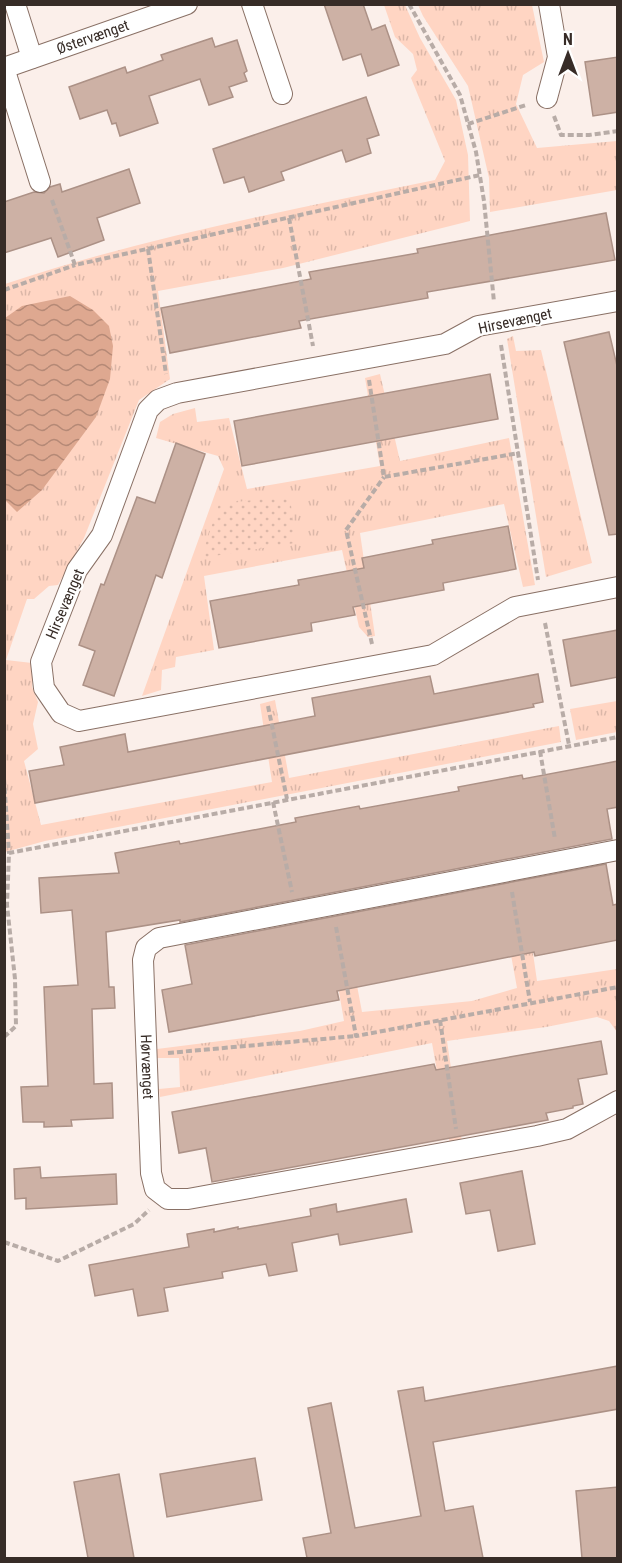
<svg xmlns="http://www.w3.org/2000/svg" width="622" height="1563" font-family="'Roboto Condensed',sans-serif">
	<defs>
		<pattern id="grass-tufts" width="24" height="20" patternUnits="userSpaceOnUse" patternTransform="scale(1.5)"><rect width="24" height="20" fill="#ffd5c3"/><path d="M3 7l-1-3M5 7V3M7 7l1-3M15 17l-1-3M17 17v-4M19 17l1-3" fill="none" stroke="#dbb7a8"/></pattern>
		<pattern id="park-dots" width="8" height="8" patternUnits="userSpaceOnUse" patternTransform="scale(1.5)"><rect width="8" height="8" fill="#ffd5c3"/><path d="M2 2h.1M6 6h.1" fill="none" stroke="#dbb7a8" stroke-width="1.8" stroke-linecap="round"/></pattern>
		<pattern id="water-waves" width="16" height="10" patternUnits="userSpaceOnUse" patternTransform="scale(1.5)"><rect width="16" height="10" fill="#dea890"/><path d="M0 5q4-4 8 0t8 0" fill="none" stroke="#b58976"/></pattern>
	</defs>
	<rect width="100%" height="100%" fill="#fbefea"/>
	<g fill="url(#grass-tufts)">
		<path d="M 384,5 L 405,5 L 420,38 L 456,100 L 468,155 L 470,221 L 283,268 L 158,291 L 170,379 L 139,400 L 84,538 L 58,585 L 49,586 L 34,599 L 27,599 L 6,660 L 32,663 L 32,687 L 38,702 L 33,724 L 38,749 L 24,761 L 41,825 L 272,782 L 260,704 L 275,700 L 289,778 L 559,726 L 561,742 L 45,841 L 5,852 L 5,284 C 145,237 290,210 435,180 L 445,161 L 411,78 L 417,70 L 413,54 L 395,37 Z"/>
		<polygon points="418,5 532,5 544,62 523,75 516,104 537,148 617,141 617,190 490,212 489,178 468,86 423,16"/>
		<polygon points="513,336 516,351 541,350 592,563 546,577 507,339"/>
		<polygon points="380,374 400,461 509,438 535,585 523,587 504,504 360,533 375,636 368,637 359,627 342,550 204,576 214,650 176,657 175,667 162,670 161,690 142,696 224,469 218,456 156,438 160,422 173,414 195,408 197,422 229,418 247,489 380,466 365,378"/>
		<polygon points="617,701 617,732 576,740 570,709"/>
		<polygon points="523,884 537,981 617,969 617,1032 609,1021 597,1017 546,1027 447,1041 462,1142 450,1145 432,1043 160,1097 159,1089 180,1087 179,1058 157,1058 157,1049 300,1031 344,1021 327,922 344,917 362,1012 472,1001 517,988 499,889"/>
	</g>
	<polygon fill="url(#park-dots)" points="290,496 295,543 201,558 219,504"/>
	<polygon fill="url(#water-waves)" points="70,296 93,310 109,326 113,346 110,379 96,417 42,490 17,512 6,501 5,318 22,306"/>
	<g fill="#cdb1a5" stroke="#ac9186" stroke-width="1.5">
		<polygon points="324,4 363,4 372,30 385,25 399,65 368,76 361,54 343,60"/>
		<polygon points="212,38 215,47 237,40 247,71 244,73 247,81 229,87 233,97 209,105 200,79 149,96 158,123 120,136 116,123 112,124 107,110 80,119 69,87 125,67 127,73 163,60 161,55"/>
		<polygon points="618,57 618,112 593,116 585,62"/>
		<polygon points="366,97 379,135 367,139 371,153 346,162 342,150 281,172 284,180 249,192 244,177 224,183 213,149"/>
		<polygon points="129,169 140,203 97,218 104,240 58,257 51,238 4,253 4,202 34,192 44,193 50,187 60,184 62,192"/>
		<polygon points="606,213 615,260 427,292 428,298 299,321 301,328 170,353 161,308 311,279 309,272 418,253 417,249"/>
		<polygon points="609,332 618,370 618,534 609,535 564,342"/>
		<polygon points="490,374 498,419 242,466 234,421"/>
		<polygon points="176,443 205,454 162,578 156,575 114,696 83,685 95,651 79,645 101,584 104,585 137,497 155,503"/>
		<polygon points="508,526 516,569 443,583 444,590 353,607 355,615 311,623 312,631 219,648 210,601 299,585 298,580 364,568 362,558 433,544 432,540"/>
		<polygon points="618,630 618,677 571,686 563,640"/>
		<polygon points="538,674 543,702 533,704 534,707 35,803 29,771 64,765 60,747 125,734 128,752 315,716 312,698 430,676 434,694"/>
		<polygon points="618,761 618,807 607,809 612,839 180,922 180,920 106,932 109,987 114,987 115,1008 92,1009 94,1084 112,1083 113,1118 71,1120 72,1126 44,1127 44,1122 23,1122 21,1087 48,1086 44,987 78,985 72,910 41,913 39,878 119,873 115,853 179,841 180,844 296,822 295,818 359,806 360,809 459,791 458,787 522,775 523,779"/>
		<polygon points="606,864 613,905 618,904 618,940 535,956 534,952 337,991 339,1000 169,1032 162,990 192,984 185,945"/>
		<polygon points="601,1041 607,1074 578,1079 583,1104 573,1106 573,1108 546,1113 548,1120 212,1182 206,1148 179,1153 172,1112 434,1064 436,1070"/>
		<polygon points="40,1167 41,1178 116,1174 117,1204 26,1209 26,1198 15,1199 14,1169"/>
		<polygon points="522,1171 535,1244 498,1251 490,1210 466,1214 460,1183"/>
		<polygon points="406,1199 412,1232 340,1245 338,1234 292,1243 297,1271 269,1276 266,1264 222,1272 223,1278 164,1288 168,1311 138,1316 133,1289 95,1296 89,1265 189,1247 187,1234 214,1229 214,1232 238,1227 238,1229 311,1216 310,1209 336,1204 337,1212"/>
		<polygon points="618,1366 618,1409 433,1442 445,1511 473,1506 483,1558 307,1558 303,1538 331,1533 308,1408 331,1403 355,1528 421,1516 398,1391 423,1387 425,1401"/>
		<polygon points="255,1458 262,1500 167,1517 160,1474"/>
		<polygon points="119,1474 134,1558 88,1558 74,1482"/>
		<polygon points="618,1487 618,1558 582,1558 576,1491"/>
	</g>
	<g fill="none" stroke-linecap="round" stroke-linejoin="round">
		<defs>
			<g id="street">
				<polyline points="15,4 32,58"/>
				<polyline points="252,4 282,94"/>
				<path id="s1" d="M 4,68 L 187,4"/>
				<polyline points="4,68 40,182"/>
				<polyline points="547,98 558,57 549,4"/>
				<polyline points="618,301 478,326 445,344 177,393 158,400 148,410 102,535 77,570 41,662 44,688 61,713 79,721 433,655 515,607 618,587"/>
				<path id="s2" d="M 618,850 L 159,938 L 146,948 L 143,960 L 151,1173 L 155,1189 L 168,1199 L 188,1199 L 537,1136 L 567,1129 L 618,1101"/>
			</g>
		</defs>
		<use href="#street" stroke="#897065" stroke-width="22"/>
		<g stroke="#b8aca7" stroke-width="4" stroke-dasharray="6 3" stroke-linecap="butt">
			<polyline points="409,4 460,95 476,152 484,201 494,302"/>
			<polyline points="554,116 561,135 589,135 618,131"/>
			<polyline points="468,124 526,105"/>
			<polyline points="52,200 75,265 480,175"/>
			<polyline points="289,218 313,346"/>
			<polyline points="148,249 166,374"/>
			<polyline points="4,290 75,265"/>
			<polyline points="501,345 538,580"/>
			<polyline points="369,380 384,477 519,453"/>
			<polyline points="545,623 569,745"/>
			<polyline points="372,644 346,530 384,477"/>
			<polyline points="268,706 287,799"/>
			<polyline points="540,751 555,839"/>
			<polyline points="4,779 9,853"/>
			<polyline points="273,802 292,892"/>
			<polyline points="512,892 530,1002"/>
			<polyline points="336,927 356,1036 618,987"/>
			<polyline points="440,1020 456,1129"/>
			<polyline points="4,1037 16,1026 15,979 7,905 9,853 618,737"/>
			<polyline points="168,1053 356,1036"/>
			<polyline points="4,1242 58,1261 134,1224 149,1210"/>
		</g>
		<use href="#street" stroke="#fff" stroke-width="20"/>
	</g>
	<g text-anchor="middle" stroke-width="4.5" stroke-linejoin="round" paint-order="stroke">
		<g font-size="15" fill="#372c27" stroke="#fff">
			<text dy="5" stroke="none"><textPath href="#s1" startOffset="94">Østervænget</textPath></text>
			<text transform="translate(515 321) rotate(-12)" y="5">Hirsevænget</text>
			<text transform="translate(65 604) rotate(-67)" y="5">Hirsevænget</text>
			<text dy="5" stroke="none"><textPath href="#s2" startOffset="603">Hørvænget</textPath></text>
		</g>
	</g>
	<rect width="622" height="1563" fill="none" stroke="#372c27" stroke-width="12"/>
	<g transform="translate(568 54)" stroke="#ffffff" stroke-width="4.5" paint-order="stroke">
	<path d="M0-4.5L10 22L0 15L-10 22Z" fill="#372c27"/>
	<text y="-9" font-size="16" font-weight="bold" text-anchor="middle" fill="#372c27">N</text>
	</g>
</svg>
